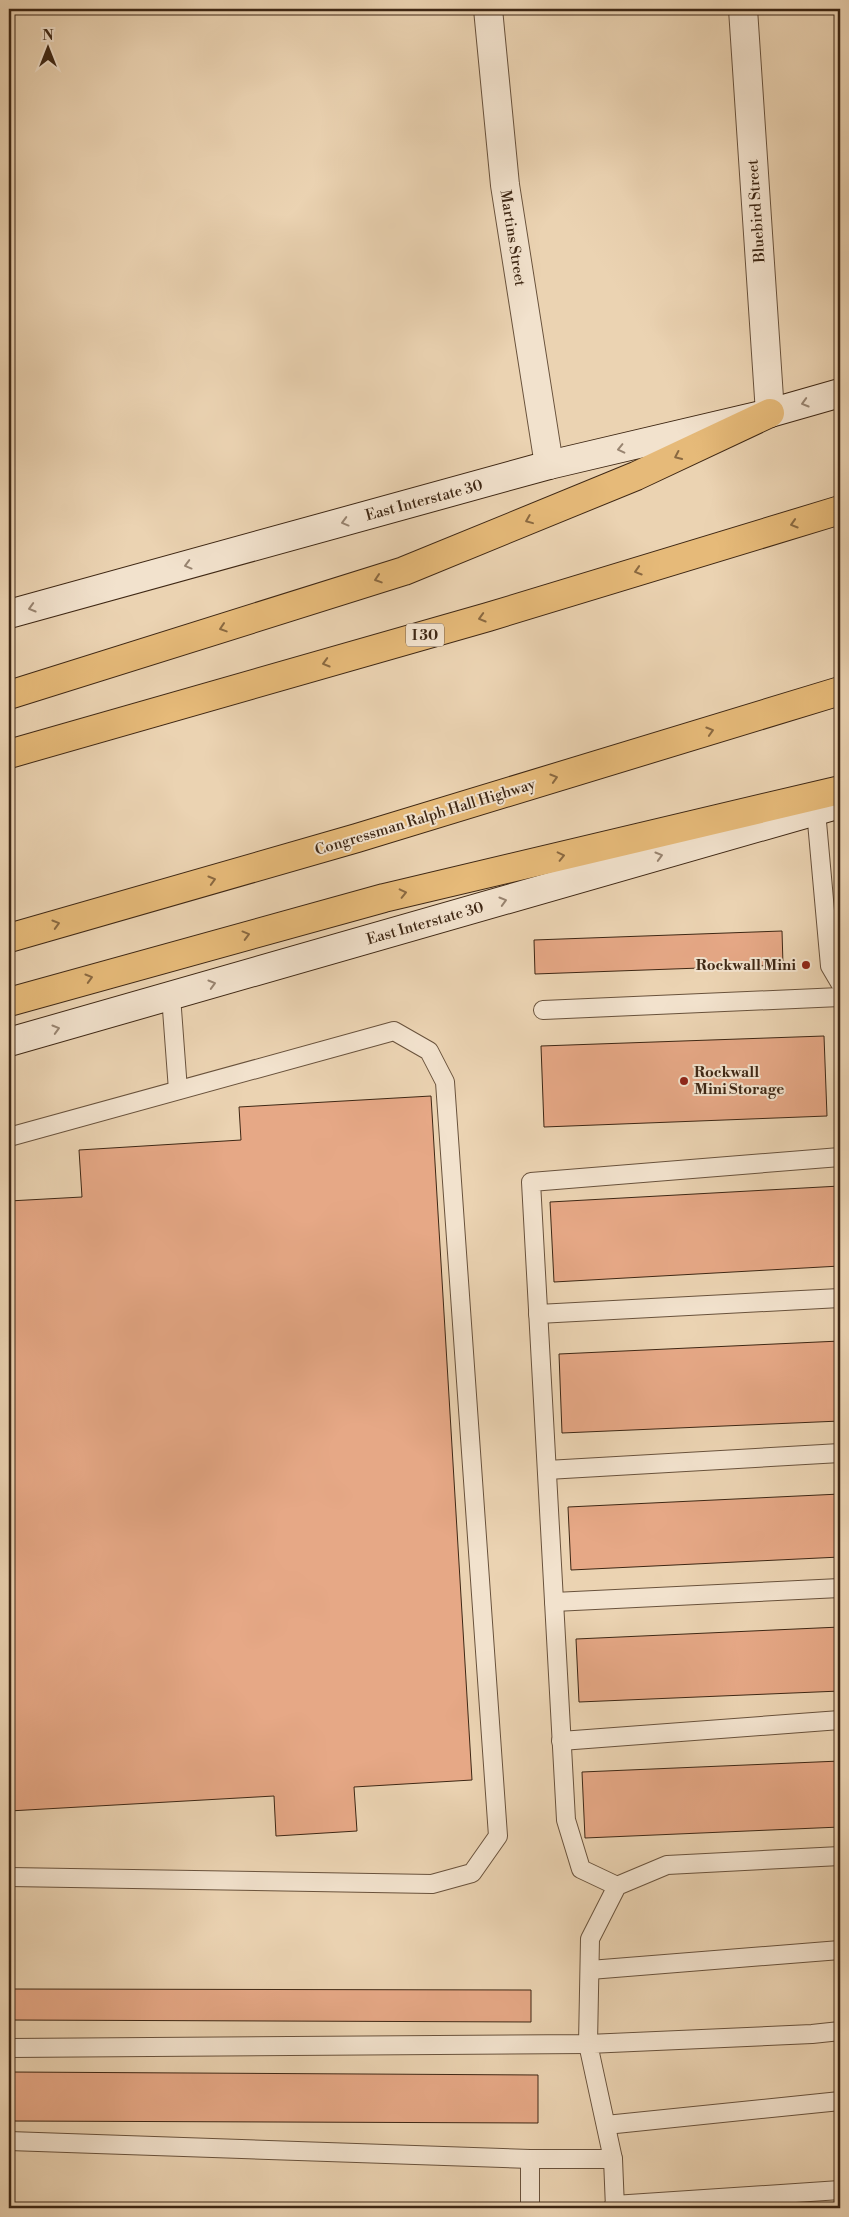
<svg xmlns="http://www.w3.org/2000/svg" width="849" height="2217" font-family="'Libre Bodoni',serif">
	<rect width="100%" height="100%" fill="#ebd3b2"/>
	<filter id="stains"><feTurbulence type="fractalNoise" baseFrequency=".004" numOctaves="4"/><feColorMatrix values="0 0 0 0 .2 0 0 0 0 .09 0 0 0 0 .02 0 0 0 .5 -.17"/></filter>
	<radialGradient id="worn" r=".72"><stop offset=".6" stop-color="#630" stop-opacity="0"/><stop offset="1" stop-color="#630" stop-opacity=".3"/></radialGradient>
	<g fill="#e6a886" stroke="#3e2714">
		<polygon points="782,931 783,965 535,974 534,940"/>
		<polygon points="824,1036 827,1116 544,1127 541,1046"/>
		<polygon points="431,1096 472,1780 354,1787 357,1831 276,1836 274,1796 9,1811 9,1201 82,1197 79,1150 241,1140 239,1107"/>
		<polygon points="840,1186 840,1266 554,1282 550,1202"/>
		<polygon points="840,1341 840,1421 562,1433 559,1354"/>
		<polygon points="840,1494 840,1557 571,1570 568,1507"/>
		<polygon points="840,1627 840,1691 579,1702 576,1639"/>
		<polygon points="840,1761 840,1827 585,1838 582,1772"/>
		<polygon points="9,1989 531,1990 531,2022 9,2020"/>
		<polygon points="10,2072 538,2075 538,2123 10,2121"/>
	</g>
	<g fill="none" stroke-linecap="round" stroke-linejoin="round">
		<defs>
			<g id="lane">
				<polyline points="816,811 830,966 840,983"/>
				<polyline points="171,996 178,1090"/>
				<polyline points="543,1010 840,997"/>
				<polyline points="9,1137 394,1031 429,1051 445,1082 498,1836 472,1873 432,1884 9,1877"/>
				<polyline points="538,1314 840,1298"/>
				<polyline points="547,1470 840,1453"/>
				<polyline points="554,1602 840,1588"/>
				<polyline points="561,1741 840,1720"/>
				<polyline points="617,1886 581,1869 566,1820 531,1182 840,1157"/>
				<polyline points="590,1970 840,1950"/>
				<polyline points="9,2048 588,2044 590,1939 617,1886 667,1865 840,1856"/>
				<polyline points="606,2125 840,2101"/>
				<polyline points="9,2141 530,2159"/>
				<polyline points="613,2159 588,2044 812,2034 840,2031"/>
				<polyline points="614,2205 840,2190"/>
				<polyline points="530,2208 530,2159 613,2159 615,2208"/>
			</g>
			<g id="street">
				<polyline points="488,9 505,185 549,465"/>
				<polyline points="743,9 770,413"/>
			</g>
			<g id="secondary">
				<polyline points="9,614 549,465 770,413 840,393"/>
				<polyline points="9,1042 840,804"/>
			</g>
			<g id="highway">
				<polyline points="9,695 404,571 636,476 770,413"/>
				<polyline points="9,754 488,617 840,510"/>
				<polyline points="9,938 357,838 840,691"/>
				<polyline points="9,1002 384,898 840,790"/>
			</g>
		</defs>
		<use href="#lane" stroke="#69523c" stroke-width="20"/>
		<use href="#street" stroke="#69523c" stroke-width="30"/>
		<use href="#secondary" stroke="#3e2714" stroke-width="30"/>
		<use href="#highway" stroke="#3e2714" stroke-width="30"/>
		<use href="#lane" stroke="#f2e2cd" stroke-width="18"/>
		<use href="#street" stroke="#f2e2cd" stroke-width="28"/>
		<use href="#secondary" stroke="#f2e2cd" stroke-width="28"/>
		<use href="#highway" stroke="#e6ba79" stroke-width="28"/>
	</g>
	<defs><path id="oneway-chevron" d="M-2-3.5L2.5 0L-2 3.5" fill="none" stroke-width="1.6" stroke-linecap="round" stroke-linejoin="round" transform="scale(1.25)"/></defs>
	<g stroke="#988470">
		<use href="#oneway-chevron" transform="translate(805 403) rotate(164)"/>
		<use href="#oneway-chevron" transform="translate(621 449) rotate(167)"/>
		<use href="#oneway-chevron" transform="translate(345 522) rotate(165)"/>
		<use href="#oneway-chevron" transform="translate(188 565) rotate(165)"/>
		<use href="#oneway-chevron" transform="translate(32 608) rotate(164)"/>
		<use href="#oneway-chevron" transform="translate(659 856) rotate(-16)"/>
		<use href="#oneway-chevron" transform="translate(503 901) rotate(-16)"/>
		<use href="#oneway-chevron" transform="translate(212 984) rotate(-16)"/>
		<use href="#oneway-chevron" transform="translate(56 1029) rotate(-16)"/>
	</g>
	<g stroke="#8a6941">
		<use href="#oneway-chevron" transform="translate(678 456) rotate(155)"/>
		<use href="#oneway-chevron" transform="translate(529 520) rotate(158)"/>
		<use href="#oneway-chevron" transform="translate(794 524) rotate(163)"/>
		<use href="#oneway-chevron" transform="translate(638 571) rotate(163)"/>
		<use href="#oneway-chevron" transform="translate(378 579) rotate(162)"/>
		<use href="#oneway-chevron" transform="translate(482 618) rotate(164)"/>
		<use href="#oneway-chevron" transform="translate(223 628) rotate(162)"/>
		<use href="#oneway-chevron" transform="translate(326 663) rotate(164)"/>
		<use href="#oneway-chevron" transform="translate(710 731) rotate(-17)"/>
		<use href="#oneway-chevron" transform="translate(554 778) rotate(-17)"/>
		<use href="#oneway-chevron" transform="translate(561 856) rotate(-13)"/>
		<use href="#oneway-chevron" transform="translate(212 880) rotate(-16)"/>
		<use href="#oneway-chevron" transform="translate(403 893) rotate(-13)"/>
		<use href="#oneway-chevron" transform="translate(56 924) rotate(-16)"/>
		<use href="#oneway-chevron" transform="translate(246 935) rotate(-15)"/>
		<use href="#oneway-chevron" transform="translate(89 978) rotate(-16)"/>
	</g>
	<g fill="#8f2418" stroke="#f2e2cd" stroke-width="2">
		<circle cx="806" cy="965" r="5"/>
		<circle cx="684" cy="1081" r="5"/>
	</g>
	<g text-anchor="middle" stroke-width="4" stroke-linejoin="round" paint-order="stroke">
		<rect fill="#f2e2cd" stroke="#745f4c" stroke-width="1" x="406" y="623.5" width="38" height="23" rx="4"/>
		<g font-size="14" font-weight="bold" fill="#3e2714">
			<text x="425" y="640">I 30</text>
		</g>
		<g font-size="15" fill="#3e2714" stroke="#f2e2cd">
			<text transform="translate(756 211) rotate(-94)" y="5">Bluebird Street</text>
			<text transform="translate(513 238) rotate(81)" y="5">Martins Street</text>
			<text transform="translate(424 500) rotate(-15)" y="5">East Interstate 30</text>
			<text transform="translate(425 817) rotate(-17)" y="5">Congressman Ralph Hall Highway</text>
			<text transform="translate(425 923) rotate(-16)" y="5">East Interstate 30</text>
		</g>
		<g font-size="15" font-weight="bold" fill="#3e2714" stroke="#f2e2cd" text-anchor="end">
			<text x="796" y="970">Rockwall Mini</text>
			<text x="694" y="1077" text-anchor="start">Rockwall<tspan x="694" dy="17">Mini Storage</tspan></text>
		</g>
	</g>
	<rect width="849" height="2217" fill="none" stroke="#ebd3b2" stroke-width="30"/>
	<rect x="10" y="10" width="829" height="2197" fill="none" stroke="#3e2714" stroke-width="2.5"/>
	<rect x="15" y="15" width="819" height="2187" fill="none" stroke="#3e2714"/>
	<g transform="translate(48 48)" stroke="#f2e2cd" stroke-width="4" paint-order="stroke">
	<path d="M0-4L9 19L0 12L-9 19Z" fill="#3e2714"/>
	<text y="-8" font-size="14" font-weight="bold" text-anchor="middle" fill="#3e2714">N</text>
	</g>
	<rect width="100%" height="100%" filter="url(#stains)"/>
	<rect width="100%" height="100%" fill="url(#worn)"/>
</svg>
